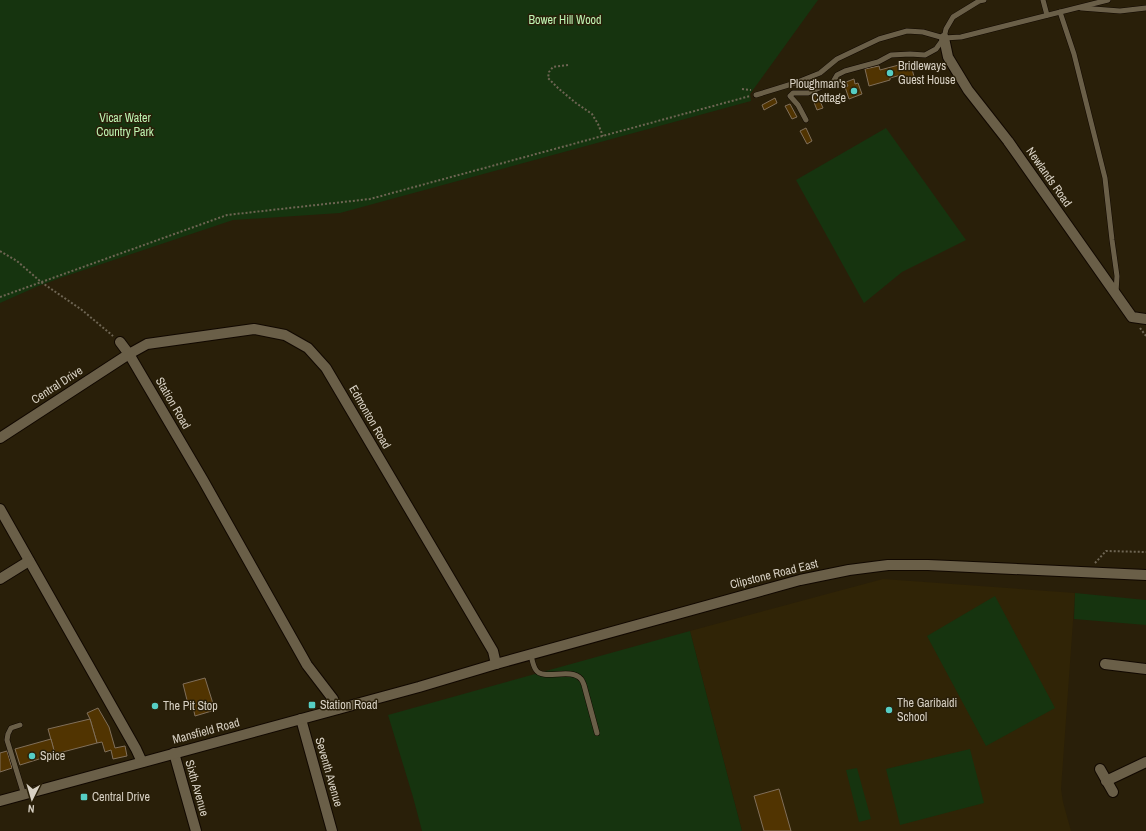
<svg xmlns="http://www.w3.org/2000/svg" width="1146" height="831" font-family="'Archivo Narrow',sans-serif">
	<rect width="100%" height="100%" fill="#291f09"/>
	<polygon fill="#302406" points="883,579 1075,593 1061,789 1063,802 1071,831 742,831 690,631"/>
	<g fill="#16340f">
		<polygon points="0,0 818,0 750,94 751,101 340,213 233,220 60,278 36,287 0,303"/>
		<polygon points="886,128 966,240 902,272 864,303 796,180"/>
		<polygon points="1075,593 1146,600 1146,625 1074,619"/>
		<polygon points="995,596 1055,708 986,746 927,636"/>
		<polygon points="690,631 742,831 422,831 413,797 388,715"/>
		<polygon points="970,749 984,803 900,825 886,769"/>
		<polygon points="857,768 871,819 859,822 846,770"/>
	</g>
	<g fill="#513401" stroke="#806f5a">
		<polygon points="910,62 915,80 903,83 901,75 890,78 890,80 869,86 865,69 879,66 880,70"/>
		<polygon points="854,79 855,84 858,83 862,94 849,99 845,87 848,86 846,82"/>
		<polygon points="817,94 823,108 817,110 812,97"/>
		<polygon points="775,98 777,103 764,110 762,105"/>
		<polygon points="790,104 797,117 792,119 785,106"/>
		<polygon points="806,128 812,141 807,144 800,131"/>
		<polygon points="205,678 215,710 195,716 193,707 189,708 183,684"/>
		<polygon points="98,708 109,727 115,748 125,746 127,756 113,759 111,750 105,752 102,742 97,743 90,719 87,713"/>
		<polygon points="90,719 97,743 55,754 48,729"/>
		<polygon points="51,739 55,754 20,765 15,749"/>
		<polygon points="7,751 12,768 0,772 0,753"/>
		<polygon points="779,789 791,831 764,831 754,796"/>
	</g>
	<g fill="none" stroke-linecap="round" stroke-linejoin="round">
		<defs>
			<g id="service">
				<polyline points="1043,0 1047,15"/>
				<polyline points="1081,8 1120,11 1146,8"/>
				<polyline points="1060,12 1074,54 1105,178 1112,240 1117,276 1116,292"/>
				<polyline points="756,95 795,83 820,73 837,59 879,39 907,31 923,32 944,38 961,37 1108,0"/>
				<polyline points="806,120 798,105 790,96 793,93 808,93 833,82 837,75 845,71 878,62 891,55 910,54 925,55 936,49 944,38 946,29 953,17 979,1 984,0"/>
				<path d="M 531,655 C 532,659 533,666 536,670 C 543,681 571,667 581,679 C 583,681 583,683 584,685 L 597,733"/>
				<polyline points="20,725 11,728 8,734 7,740 24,795"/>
			</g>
			<g id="minor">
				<polyline points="944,38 948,57 968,90 1008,141 1132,317 1146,319"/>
				<polyline points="120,342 129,354 203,480 307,665 333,699 337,709"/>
				<polyline points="0,438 129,354 147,344 254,329 285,335 308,348 326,368 493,651 496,664"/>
				<polyline points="0,509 136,749 142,762"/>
				<polyline points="0,579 29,561"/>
				<polyline points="1105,664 1146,669"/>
				<polyline points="301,719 332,831"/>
				<polyline points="174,753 196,831"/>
				<polyline points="1100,769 1113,792"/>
				<polyline points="1106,781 1146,762"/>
			</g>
			<polyline id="secondary" points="0,801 419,687 496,664 800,580 849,570 888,565 928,565 1146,575"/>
		</defs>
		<use href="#service" stroke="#110800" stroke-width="6"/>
		<use href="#minor" stroke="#110800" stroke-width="12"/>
		<use href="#secondary" stroke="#110800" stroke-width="12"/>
		<g stroke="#6e6553" stroke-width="2" stroke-dasharray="2 2" stroke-linecap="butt">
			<polyline points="568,65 553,67 549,72 548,78 559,89 576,103 592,114 598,124 603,136"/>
			<polyline points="742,89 751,90"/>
			<polyline points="0,251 17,261 41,282 82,310 113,336"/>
			<polyline points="0,297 227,215 370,199 750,96"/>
			<polyline points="1140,328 1146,336"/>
			<polyline points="1095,563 1106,551 1146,552"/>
		</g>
		<use href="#service" stroke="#6a5f48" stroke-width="5"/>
		<use href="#minor" stroke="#6a5f48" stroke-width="10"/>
		<use href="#secondary" stroke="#6a5f48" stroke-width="10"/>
	</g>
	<g fill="#56cec4" stroke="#291f09" stroke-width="1.5">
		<circle cx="890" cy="73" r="4"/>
		<circle cx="854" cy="91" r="4"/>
		<rect x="308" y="701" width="8" height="8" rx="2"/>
		<circle cx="155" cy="706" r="4"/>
		<circle cx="889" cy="710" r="4"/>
		<circle cx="32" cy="756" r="4"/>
		<rect x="80" y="793" width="8" height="8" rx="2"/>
	</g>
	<g text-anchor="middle" stroke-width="3" stroke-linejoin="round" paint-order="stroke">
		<g font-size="12" fill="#bdf3b1" stroke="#291f09">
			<text x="565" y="24">Bower Hill Wood</text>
			<text x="125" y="122">Vicar Water<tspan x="125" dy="14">Country Park</tspan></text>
		</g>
		<g font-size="12" fill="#d8d1c4" stroke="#291f09" text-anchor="start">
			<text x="898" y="70">Bridleways<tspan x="898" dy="14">Guest House</tspan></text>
			<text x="846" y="88" text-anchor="end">Ploughman's<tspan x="846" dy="14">Cottage</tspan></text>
			<text x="897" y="707">The Garibaldi<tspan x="897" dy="14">School</tspan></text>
			<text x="320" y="709">Station Road</text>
			<text x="163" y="710">The Pit Stop</text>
			<text x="40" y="760">Spice</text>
			<text x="92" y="801">Central Drive</text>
		</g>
		<g font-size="12" fill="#d8d1c4" stroke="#291f09">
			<text transform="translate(1049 177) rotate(55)" y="4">Newlands Road</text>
			<text transform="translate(57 385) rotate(-33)" y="4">Central Drive</text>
			<text transform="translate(173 403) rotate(60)" y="4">Station Road</text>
			<text transform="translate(370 417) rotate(60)" y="4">Edmonton Road</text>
			<text transform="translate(774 574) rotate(-14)" y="4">Clipstone Road East</text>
			<text transform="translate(206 731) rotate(-15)" y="4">Mansfield Road</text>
			<text transform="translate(329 772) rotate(74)" y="4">Seventh Avenue</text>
			<text transform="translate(197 788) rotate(74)" y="4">Sixth Avenue</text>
		</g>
	</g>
	<g transform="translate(32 799) rotate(185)" stroke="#291f09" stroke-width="3" paint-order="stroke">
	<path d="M0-3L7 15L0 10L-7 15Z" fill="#d8d1c4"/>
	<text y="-6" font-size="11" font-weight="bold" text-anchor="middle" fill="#d8d1c4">N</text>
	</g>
</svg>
